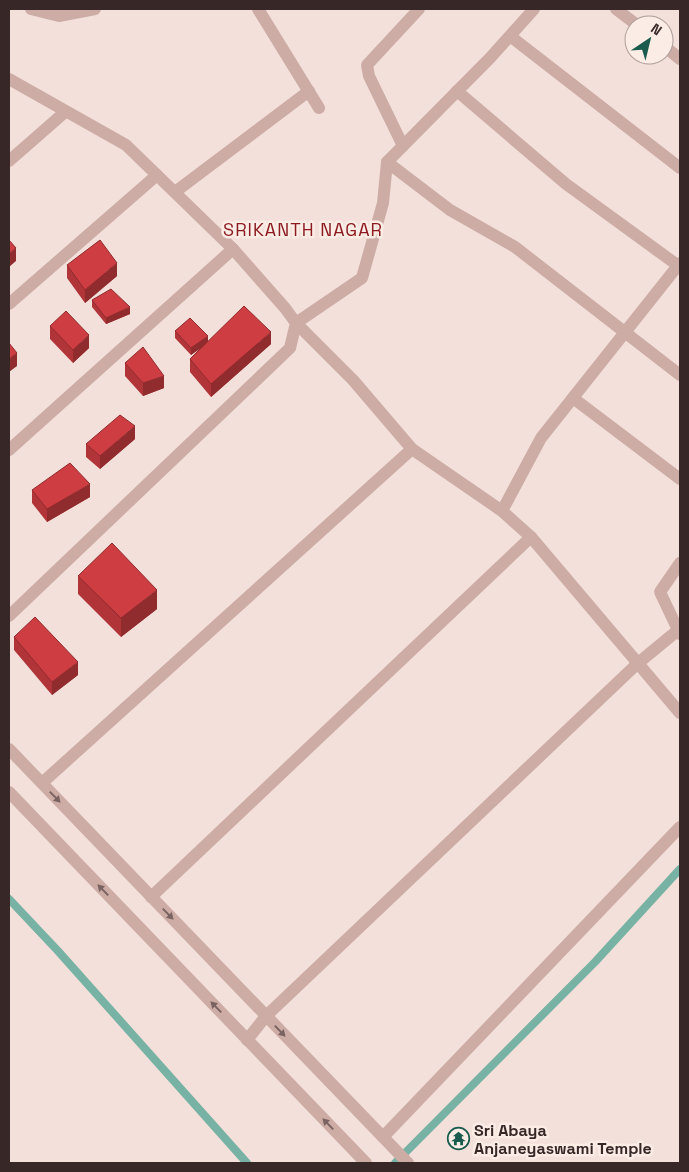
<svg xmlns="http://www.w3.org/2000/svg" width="689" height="1172" font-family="'Space Grotesk',sans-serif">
	<rect width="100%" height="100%" fill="#f3e0da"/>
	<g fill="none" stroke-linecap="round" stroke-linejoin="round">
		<g stroke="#77b2a4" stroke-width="8">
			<polyline points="9,899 58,951 247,1163"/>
			<polyline points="395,1163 595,962 680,869"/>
		</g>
		<g stroke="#ccaca5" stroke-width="12">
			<polyline points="31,9 59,16 95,9"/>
			<polyline points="258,9 319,108"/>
			<polyline points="534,9 490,58 387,162 383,203 362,278 296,323 353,380 412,449 502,511 531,537 680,713"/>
			<polyline points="616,9 637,25"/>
			<polyline points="510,36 680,168"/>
			<polyline points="664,46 680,59"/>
			<polyline points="9,79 126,145 233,249 285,308 296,323 290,348 9,616"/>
			<polyline points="457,91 566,184 680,267"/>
			<polyline points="403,146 369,76 367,65 419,9"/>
			<polyline points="9,161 65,112"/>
			<polyline points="387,162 450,210 515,247 680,375"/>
			<polyline points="175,192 309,91"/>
			<polyline points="9,304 157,175"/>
			<polyline points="573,398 680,479"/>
			<polyline points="9,450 233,249"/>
			<polyline points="502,511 541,438 680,263"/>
			<polyline points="680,563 660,592 680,634"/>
			<polyline points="42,783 412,449"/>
			<polyline points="151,897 531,537"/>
			<polyline points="266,1016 637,664 677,631"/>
			<polyline points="383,1137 680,827"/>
		</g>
		<g stroke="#ccaca5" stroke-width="12">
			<polyline points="9,749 408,1163"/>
			<polyline points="9,792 366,1163"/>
			<polyline points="247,1040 266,1016"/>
		</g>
	</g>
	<g fill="#b13439">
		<polygon points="67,265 117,276 85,303 67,278"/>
		<polygon points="92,300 130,314 106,324 92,307"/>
		<polygon points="50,326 89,348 73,363 50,339"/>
		<polygon points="175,331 208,341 271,344 211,397 190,372 190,359 200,348 191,355 175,338"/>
		<polygon points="125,363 164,388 143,396 125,376"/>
		<polygon points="135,439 100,469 86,457 86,444"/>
		<polygon points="32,490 90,497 47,522 32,503"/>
		<polygon points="78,576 157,609 121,637 78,594"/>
		<polygon points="14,637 78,675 52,695 14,650"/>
	</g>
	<g fill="#902b2e">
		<polygon points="16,248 16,261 9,267 9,254"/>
		<polygon points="117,263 117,276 85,303 85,290"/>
		<polygon points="130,307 130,314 106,324 106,318"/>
		<polygon points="271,332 271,344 211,397 211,384"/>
		<polygon points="89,335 89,348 73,363 73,350"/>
		<polygon points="208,336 208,343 191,355 191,348"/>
		<polygon points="17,353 17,366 9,372 9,359"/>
		<polygon points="164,376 164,388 143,396 143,383"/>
		<polygon points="135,426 135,439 100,469 100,456"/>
		<polygon points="90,484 90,497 47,522 47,509"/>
		<polygon points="157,590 157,609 121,637 121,618"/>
		<polygon points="78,662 78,675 52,695 52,682"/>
	</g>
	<g fill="#ce3d42" stroke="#902b2e">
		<polygon points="9,240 16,248 9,254"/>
		<polygon points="100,240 117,263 85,290 67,265"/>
		<polygon points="111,289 130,307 106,318 92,300"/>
		<polygon points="244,306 271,332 211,384 190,359"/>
		<polygon points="66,311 89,335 73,350 50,326"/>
		<polygon points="190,318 208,336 191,348 175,331"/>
		<polygon points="9,343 17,353 9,359"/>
		<polygon points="143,347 164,376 143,383 125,363"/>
		<polygon points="120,415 135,426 100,456 86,444"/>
		<polygon points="70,463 90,484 47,509 32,490"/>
		<polygon points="112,543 157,590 121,618 78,576"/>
		<polygon points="35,617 78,662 52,682 14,637"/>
	</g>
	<defs><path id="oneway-solid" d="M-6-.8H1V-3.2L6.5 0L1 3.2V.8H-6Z" transform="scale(1.25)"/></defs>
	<g fill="#7a6360">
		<use href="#oneway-solid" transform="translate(55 797) rotate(46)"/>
		<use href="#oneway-solid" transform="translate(103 890) rotate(-134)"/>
		<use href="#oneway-solid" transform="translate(168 914) rotate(46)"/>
		<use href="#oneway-solid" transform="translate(216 1007) rotate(-134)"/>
		<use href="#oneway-solid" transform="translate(280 1031) rotate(46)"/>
		<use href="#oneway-solid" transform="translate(328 1124) rotate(-134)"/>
	</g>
	<defs>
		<symbol id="temple-ring" viewBox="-11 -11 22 22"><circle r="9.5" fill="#fbece6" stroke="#195c4d" stroke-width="1.5"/><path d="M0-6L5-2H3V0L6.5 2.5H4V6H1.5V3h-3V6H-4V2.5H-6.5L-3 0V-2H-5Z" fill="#195c4d"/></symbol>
	</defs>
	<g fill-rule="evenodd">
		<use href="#temple-ring" x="446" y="1126" width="25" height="25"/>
	</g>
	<g text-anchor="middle" stroke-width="5" stroke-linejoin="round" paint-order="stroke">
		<g font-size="16" font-weight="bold" fill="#372727" stroke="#fbece6" text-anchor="start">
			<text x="474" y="1136">Sri Abaya<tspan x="474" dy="18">Anjaneyaswami Temple</tspan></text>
		</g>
		<g font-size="18" letter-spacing="1" fill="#8c1a1f" stroke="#fbece6">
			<text x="303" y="236">SRIKANTH NAGAR</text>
		</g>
	</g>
	<rect width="689" height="1172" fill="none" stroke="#372727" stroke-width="20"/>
	<g transform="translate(649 40) rotate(35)"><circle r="24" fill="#fbece6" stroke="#ad9d9a"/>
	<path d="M0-4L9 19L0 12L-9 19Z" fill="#195c4d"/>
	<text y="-8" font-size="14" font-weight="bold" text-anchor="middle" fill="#372727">N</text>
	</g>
</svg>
